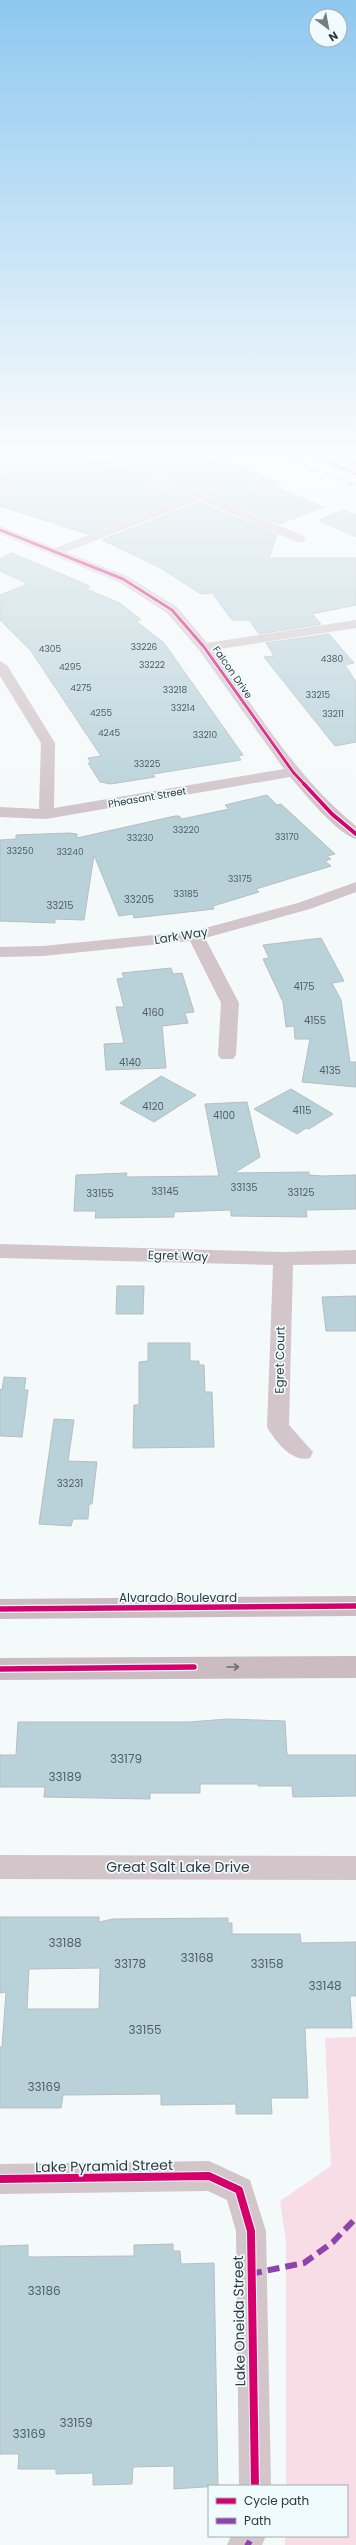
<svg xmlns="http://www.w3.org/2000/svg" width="356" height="2545" font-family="Poppins,sans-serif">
	<rect width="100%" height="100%" fill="#f4f9fa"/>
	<g fill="#f8dde7">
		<polygon points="301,453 356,453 356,476"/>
		<polygon points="356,2037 356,2545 285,2545 285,2536 347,2536 347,2486 286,2486 286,2241 280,2201 331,2166 325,2038"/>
	</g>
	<g fill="#b9d2da" stroke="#b7bec0" fill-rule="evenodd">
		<polygon points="0,453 69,453 185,496 88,534 0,506"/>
		<polygon points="92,453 198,453 225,464 229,463 245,468 281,484 274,486 323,507 280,524 204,493"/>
		<polygon points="200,502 277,535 269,558 356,558 356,605 312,614 321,624 259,634 249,620 232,620 212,593 201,594 159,567 102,540"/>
		<polygon points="344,510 356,515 356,537 318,520"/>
		<polygon points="12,553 83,583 90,587 86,589 120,603 141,620 136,621 164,643 200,694 243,755 238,756 241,760 153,774 155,777 111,784 100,782 88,763 91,763 88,758 101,756 31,651 0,620 0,595 28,584 0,571 0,559"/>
		<polygon points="329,634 354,663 345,665 356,682 356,742 335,746 264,657 274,656 266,643"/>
		<polygon points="267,795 277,805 281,804 335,854 327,856 331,859 325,861 331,866 256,889 259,892 213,906 214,909 134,918 133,914 119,916 94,855 84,920 55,919 55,923 0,921 0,840 16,839 16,835 69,833 77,834 77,838 175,816 179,816 182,819 229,809 225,805"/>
		<polygon points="321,938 344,981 332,983 341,1000 350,1062 356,1062 356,1087 302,1082 310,1039 295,1039 294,1026 286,1027 283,1002 263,959 269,958 263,945"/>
		<polygon points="171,968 173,974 182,973 194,1012 185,1013 188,1023 162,1026 166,1068 106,1070 104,1044 124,1043 116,1007 124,1007 117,979 124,978 122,973"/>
		<polygon points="161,1076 196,1095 154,1122 120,1103"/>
		<polygon points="291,1089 333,1114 309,1129 306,1128 297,1134 254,1109"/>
		<polygon points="247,1102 260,1157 234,1173 309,1172 309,1175 324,1176 356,1175 356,1209 306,1210 307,1217 231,1216 231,1210 174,1212 174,1217 95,1218 96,1211 74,1211 76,1175 127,1173 126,1177 219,1176 205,1104"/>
		<polygon points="117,1286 144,1286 143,1314 116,1314"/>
		<polygon points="356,1296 356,1331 326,1331 322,1297"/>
		<polygon points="148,1343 190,1343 190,1361 199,1361 199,1365 204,1365 205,1392 212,1392 214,1447 133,1448 134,1405 139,1405 139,1362 148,1361"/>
		<polygon points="4,1377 26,1378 24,1390 28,1390 22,1437 0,1436 0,1389 2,1390"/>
		<polygon points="54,1419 74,1420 68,1461 97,1462 92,1504 89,1504 88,1519 73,1519 71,1526 39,1524"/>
		<polygon points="228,1719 285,1721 287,1755 356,1755 356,1796 293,1797 292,1786 258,1786 258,1784 200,1784 200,1793 150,1793 150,1799 44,1797 45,1787 0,1787 0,1755 16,1755 18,1722 189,1722"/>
		<path d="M 0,1917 L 99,1917 L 99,1922 L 113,1919 L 228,1918 L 228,1923 L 232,1923 L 232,1934 L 300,1934 L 301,1943 L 356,1942 L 356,1996 L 350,1996 L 352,2028 L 305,2028 L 308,2098 L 271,2098 L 272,2114 L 236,2114 L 236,2104 L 161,2105 L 161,2094 L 63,2095 L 61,2108 L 0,2108 L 0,2047 L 2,2047 L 6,1992 L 0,1993 ZM 100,1968 L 99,2009 L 27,2009 L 29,1969 Z"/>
		<polygon points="173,2244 173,2251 180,2251 181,2264 214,2263 218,2486 174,2489 174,2466 133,2467 132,2484 93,2485 93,2473 56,2474 56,2469 18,2469 19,2454 0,2454 0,2246 28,2245 28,2257 134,2256 134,2245"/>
	</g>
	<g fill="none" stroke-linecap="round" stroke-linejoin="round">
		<g fill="#d2c6ca" fill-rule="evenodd">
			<path d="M 70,453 L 87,453 L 204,494 L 304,536 L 306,539 L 304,542 L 296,542 L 200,500 L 66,552 L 127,576 L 177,607 L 207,643 L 356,620 L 356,628 L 213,650 C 257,711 297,778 356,826 L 356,839 C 337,834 304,793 290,777 L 46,819 L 0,817 L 0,807 L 39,809 L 41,743 L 0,676 L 0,661 L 7,665 L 55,743 L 54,808 L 284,769 L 199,650 L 167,613 L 119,582 L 0,534 L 0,526 L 55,548 L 189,496 Z"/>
			<polygon points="356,882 356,892 310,909 205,938 239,1003 236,1055 233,1059 221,1059 218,1055 221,1003 190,941 43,956 0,957 0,947 43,946 194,931 298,903"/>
			<path d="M 0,1244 L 283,1252 L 356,1250 L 356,1264 L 293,1265 L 289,1425 L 313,1452 L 310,1458 C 292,1463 275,1441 267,1427 L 273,1265 L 0,1258 Z"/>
			<polygon points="0,1855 356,1856 356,1880 0,1879"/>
			<polygon points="209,2161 250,2180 266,2231 271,2486 239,2486 236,2231 227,2200 208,2191 0,2194 0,2164"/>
			<polygon points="231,2536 266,2536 262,2545 227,2545"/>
		</g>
		<g fill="#cabcc0" fill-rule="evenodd">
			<polygon points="356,1596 356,1616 0,1619 0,1599"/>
			<polygon points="356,1656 356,1678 0,1680 0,1658"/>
		</g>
		<defs>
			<polyline id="rail" points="275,453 356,486"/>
		</defs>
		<use href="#rail" stroke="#bdb8bb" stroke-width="3"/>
		<use href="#rail" stroke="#f0fbfe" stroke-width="2" stroke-dasharray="6" stroke-linecap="butt"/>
		<polyline stroke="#8e44ad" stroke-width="2.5" stroke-dasharray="5 2.5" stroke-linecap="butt" points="306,453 356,474"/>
		<g stroke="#8e44ad" stroke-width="6" stroke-dasharray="12 6" stroke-linecap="butt">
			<polyline points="250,2274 304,2263 333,2242 356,2218"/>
			<polyline points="246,2542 251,2545"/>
		</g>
		<defs>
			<polyline id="cycleway-far3" points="0,530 123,579 172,610 204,647 293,772 305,785"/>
			<polyline id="cycleway-far2" points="304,784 332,814 356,834"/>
			<g id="cycleway-far1">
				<polyline points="0,1609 356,1606"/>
				<polyline points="0,1669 194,1667"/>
			</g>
			<polyline id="cycleway" points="0,2179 209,2176 239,2190 251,2231 255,2486"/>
		</defs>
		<use href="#cycleway-far3" stroke="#f0fbfe" stroke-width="4.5"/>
		<use href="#cycleway-far2" stroke="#f0fbfe" stroke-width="6"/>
		<use href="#cycleway-far1" stroke="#f0fbfe" stroke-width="8"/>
		<use href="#cycleway" stroke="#f0fbfe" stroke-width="10"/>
		<use href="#cycleway-far3" stroke="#d6006c" stroke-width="3"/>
		<use href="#cycleway-far2" stroke="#d6006c" stroke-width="4"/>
		<use href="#cycleway-far1" stroke="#d6006c" stroke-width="5.5"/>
		<use href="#cycleway" stroke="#d6006c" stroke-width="8"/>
	</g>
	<defs><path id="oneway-shaft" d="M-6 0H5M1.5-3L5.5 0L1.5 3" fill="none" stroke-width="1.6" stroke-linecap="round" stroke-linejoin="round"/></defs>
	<use stroke="#6e6e72" href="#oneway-shaft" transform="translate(233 1667)"/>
	<linearGradient id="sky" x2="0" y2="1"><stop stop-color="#8ec8ef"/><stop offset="0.56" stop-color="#fafcfd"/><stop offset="1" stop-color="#fafcfd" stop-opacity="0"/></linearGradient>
	<rect width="356" height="809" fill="url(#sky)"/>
	<g text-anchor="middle" stroke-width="3.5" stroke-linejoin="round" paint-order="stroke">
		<g font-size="9" fill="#526065">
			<text x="144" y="650">33226</text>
			<text x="50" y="652">4305</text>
			<text x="332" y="662">4380</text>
			<text x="152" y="668">33222</text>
			<text x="70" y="670">4295</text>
			<text x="81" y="691">4275</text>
			<text x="175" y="693">33218</text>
			<text x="318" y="698">33215</text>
			<text x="183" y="711">33214</text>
			<text x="101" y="716">4255</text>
			<text x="333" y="717">33211</text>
			<text x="109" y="736">4245</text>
			<text x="205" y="738">33210</text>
			<text x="147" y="767">33225</text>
			<text x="186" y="833">33220</text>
			<text x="287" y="840">33170</text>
			<text x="140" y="841">33230</text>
			<text x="20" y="854">33250</text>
			<text x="70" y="855">33240</text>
			<text x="240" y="882">33175</text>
			<text x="186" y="897">33185</text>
		</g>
		<g font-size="10" fill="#303a3e" stroke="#f0fbfe">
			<text transform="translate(233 672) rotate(55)" y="4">Falcon Drive</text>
			<text transform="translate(147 797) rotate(-10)" y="4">Pheasant Street</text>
		</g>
		<g font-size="10" fill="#526065">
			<text x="139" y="903">33205</text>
			<text x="60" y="909">33215</text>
			<text x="304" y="990">4175</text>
			<text x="153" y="1016">4160</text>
			<text x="315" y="1024">4155</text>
			<text x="130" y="1066">4140</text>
			<text x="330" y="1074">4135</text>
			<text x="153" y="1110">4120</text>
			<text x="302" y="1114">4115</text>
			<text x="224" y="1119">4100</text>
			<text x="244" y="1191">33135</text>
			<text x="165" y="1195">33145</text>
			<text x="301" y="1196">33125</text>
			<text x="100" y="1197">33155</text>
			<text x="70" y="1487">33231</text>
		</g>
		<g font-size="12" fill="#303a3e" stroke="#f0fbfe">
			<text transform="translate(181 936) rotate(-9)" y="4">Lark Way</text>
			<text transform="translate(178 1256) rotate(2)" y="4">Egret Way</text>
			<text transform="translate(280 1360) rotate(-89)" y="4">Egret Court</text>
			<text x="178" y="1602">Alvarado Boulevard</text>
		</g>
		<g font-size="12" fill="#526065">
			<text x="126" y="1763">33179</text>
			<text x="65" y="1781">33189</text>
			<text x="65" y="1947">33188</text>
			<text x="197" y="1962">33168</text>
			<text x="130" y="1968">33178</text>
			<text x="267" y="1968">33158</text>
			<text x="325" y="1990">33148</text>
			<text x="145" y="2034">33155</text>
			<text x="44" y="2091">33169</text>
			<text x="44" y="2295">33186</text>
			<text x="76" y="2427">33159</text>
			<text x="29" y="2438">33169</text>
		</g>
		<g font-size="14" fill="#303a3e" stroke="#f0fbfe">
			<text x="178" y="1872">Great Salt Lake Drive</text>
			<text transform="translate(104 2166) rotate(-1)" y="5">Lake Pyramid Street</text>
			<text transform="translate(239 2321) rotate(-91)" y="5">Lake Oneida Street</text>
		</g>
	</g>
	<rect x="208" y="2485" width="140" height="52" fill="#f0fbfe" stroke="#a3aeb1"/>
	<rect x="216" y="2498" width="20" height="6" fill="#d6006c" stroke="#a3aeb1"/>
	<text x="244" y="2505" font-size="12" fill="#303a3e">Cycle path</text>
	<rect x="216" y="2518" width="20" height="6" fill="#8e44ad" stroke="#a3aeb1"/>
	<text x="244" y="2525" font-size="12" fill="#303a3e">Path</text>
	<g transform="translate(328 28) rotate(148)"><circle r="19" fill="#f0fbfe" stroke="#a3aeb1"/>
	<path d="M0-3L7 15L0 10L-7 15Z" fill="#757d80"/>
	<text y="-6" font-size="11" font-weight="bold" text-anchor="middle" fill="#303a3e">N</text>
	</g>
</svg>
